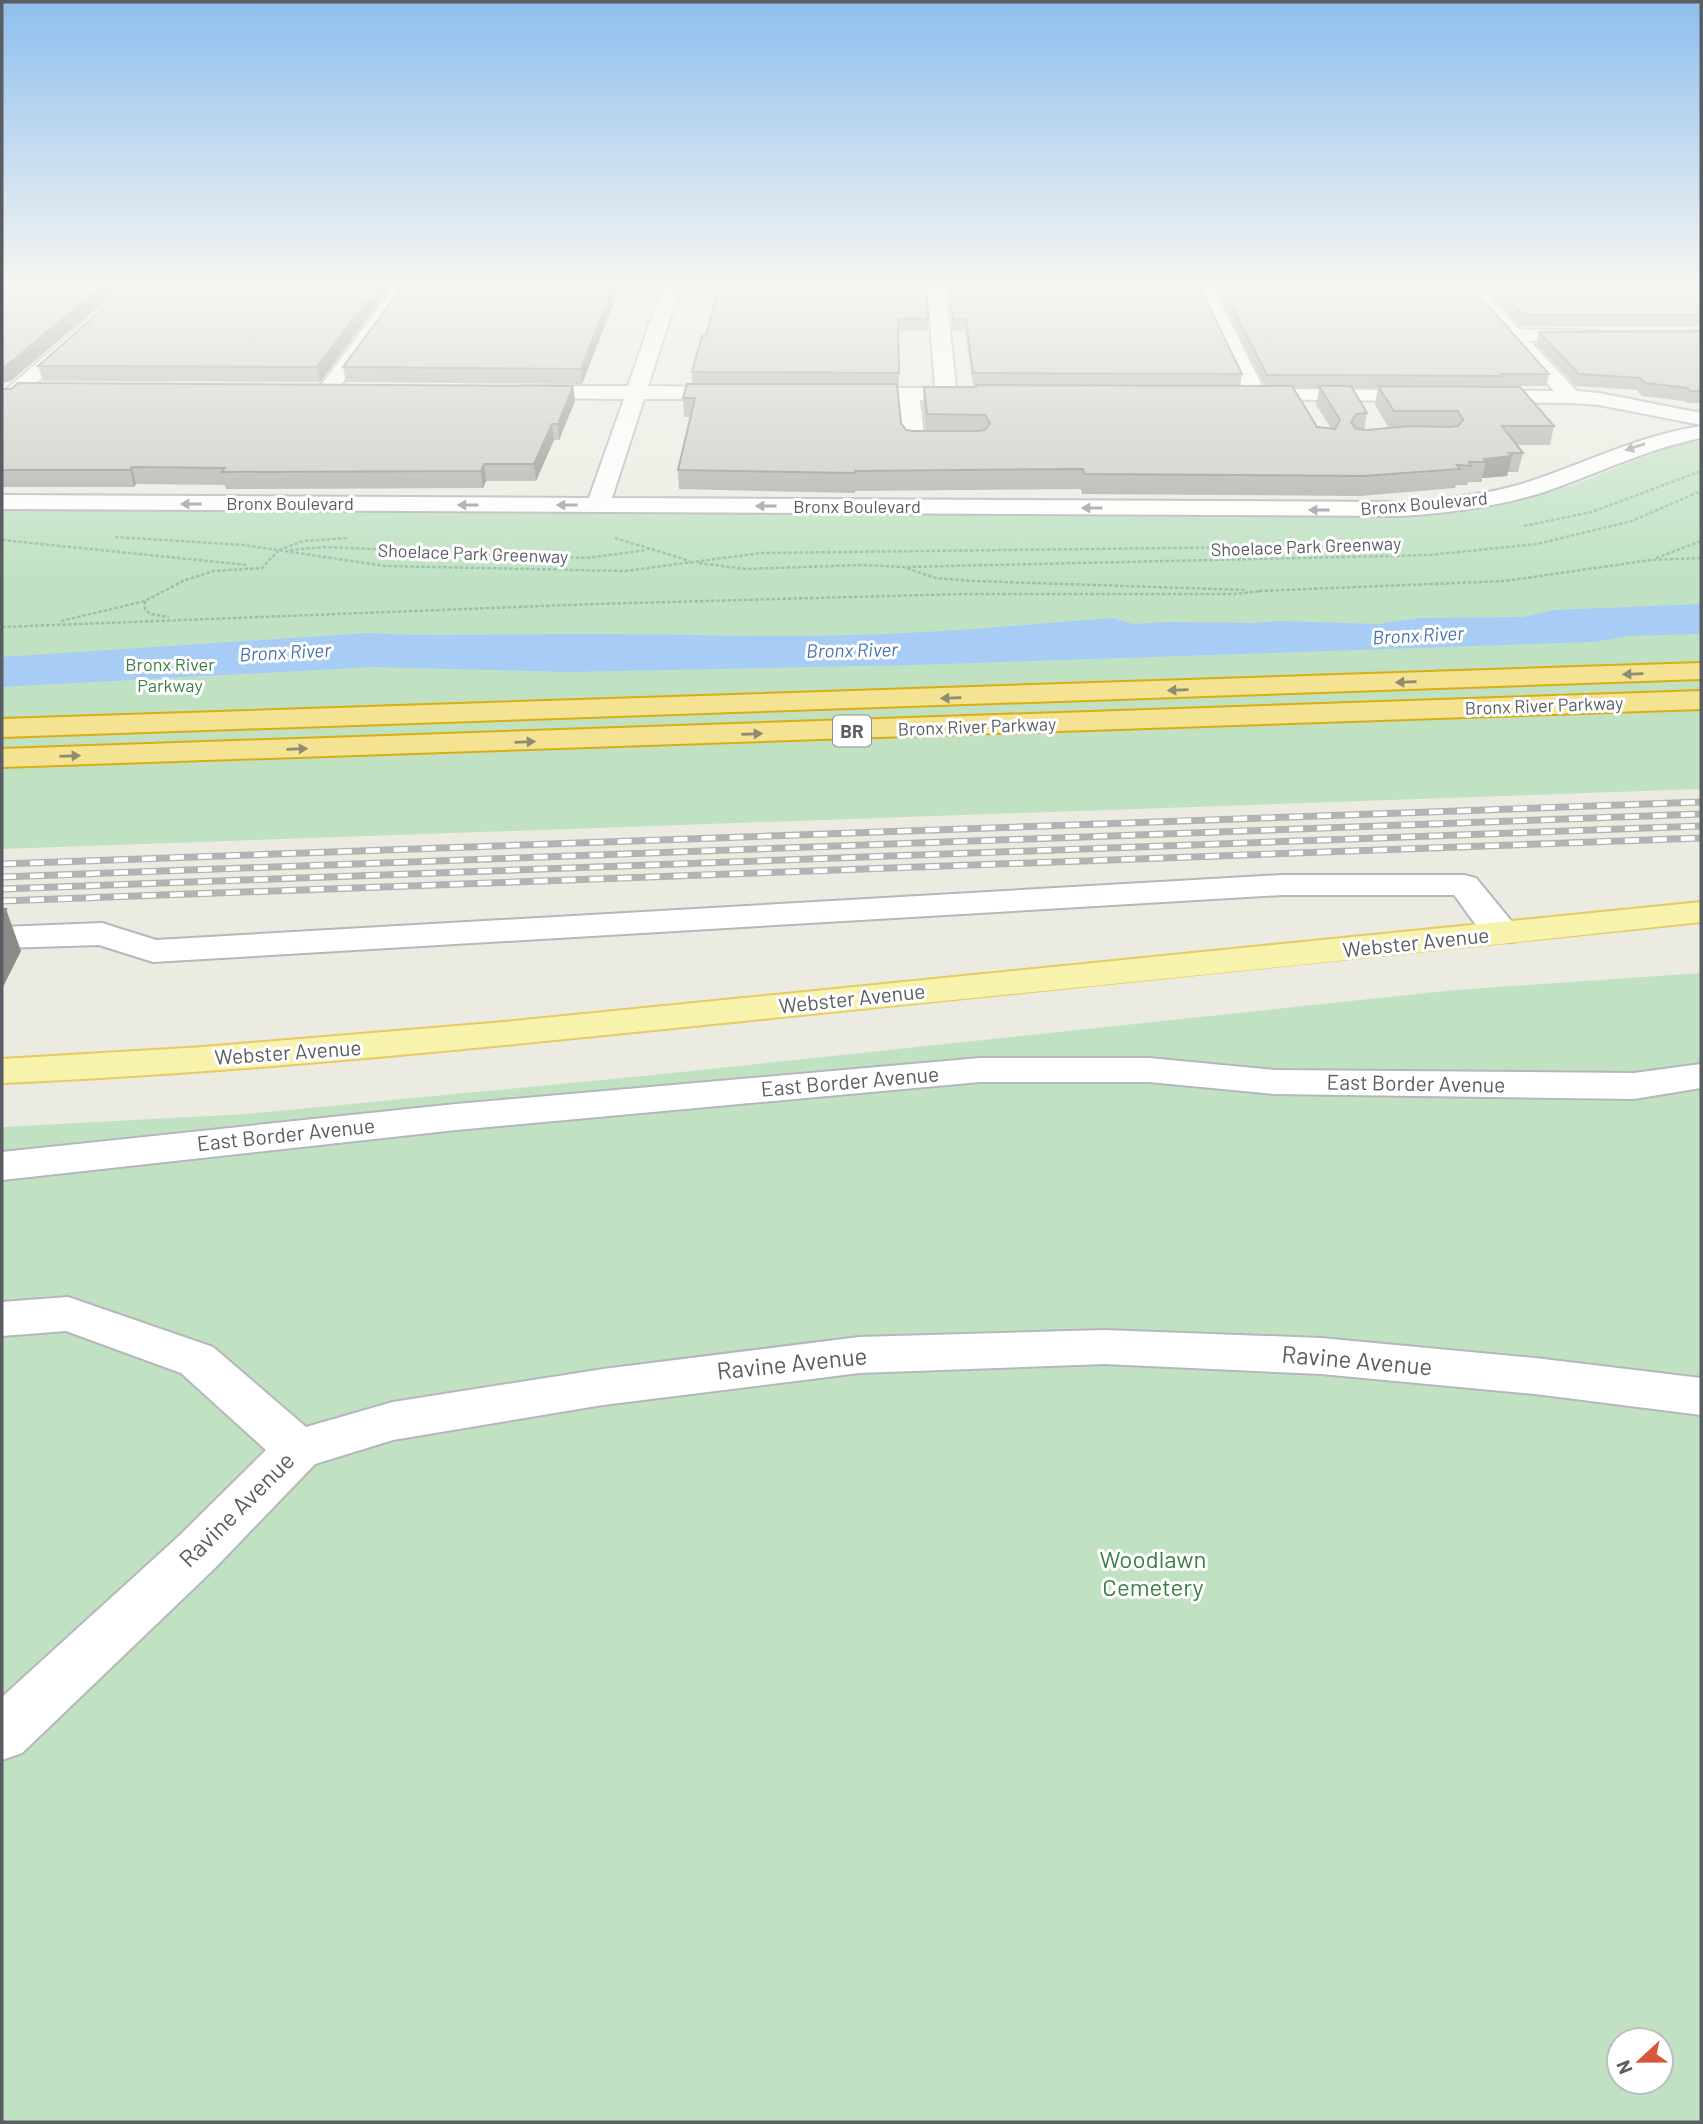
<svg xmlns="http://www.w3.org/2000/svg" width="1703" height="2124" font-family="Barlow,sans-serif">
	<rect width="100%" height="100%" fill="#ecebe2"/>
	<g fill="#c0e2c3" fill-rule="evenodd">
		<path d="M 1701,440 L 1701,789 L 2,849 L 2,508 L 1377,515 C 1437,512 1495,507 1553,491 C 1604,477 1649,449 1701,440 Z"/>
		<path d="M 1701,973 L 1701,2122 L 2,2122 L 2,1127 L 246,1114 L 644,1076 L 1455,990 ZM 1619,2040 L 1661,2040 L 1661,2082 L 1619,2082 Z"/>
	</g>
	<path fill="#a7cdf7" d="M 1701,604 L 1701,634 L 1629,636 L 1594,642 L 914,665 L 571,672 L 373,667 L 2,687 L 2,657 L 368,633 C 439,637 509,634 580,634 C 689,634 797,639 905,633 C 974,630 1043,623 1112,618 L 1133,624 L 1168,622 L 1257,623 L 1277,621 L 1379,624 L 1420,618 L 1523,617 L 1554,610 Z"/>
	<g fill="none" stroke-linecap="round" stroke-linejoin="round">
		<defs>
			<g id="minor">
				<polygon points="131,282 150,282 9,407 2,409 2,393"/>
				<polygon points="398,282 415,282 333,396 319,396 316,392 319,388"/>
				<path d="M 664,282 L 682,282 L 648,386 L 735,387 L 742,389 L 745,393 L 742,397 L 735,399 L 644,399 L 612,498 L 1401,502 C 1444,499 1487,495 1528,482 C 1586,463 1640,435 1701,426 L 1701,438 C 1646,449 1597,474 1544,492 C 1497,507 1449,513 1401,516 L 2,509 L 2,495 L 589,498 L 624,399 L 522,398 L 515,396 L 512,392 L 515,388 L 522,386 L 628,386 Z"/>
				<polygon points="927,282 945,282 956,388 984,390 987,394 984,398 977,400 920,400 924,435 964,436 967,441 964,446 956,447 906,446 903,441 899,400 844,400 837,398 834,394 837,390 844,388 935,388"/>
				<polygon points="1193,282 1210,282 1264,389 1554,391 1458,282 1476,282 1519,329 1596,331 1598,335 1589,341 1530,341 1577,391 1599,393 1701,413 1701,425 1599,405 1571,403 1240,399 1237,395 1244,390"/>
				<path d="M 1282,875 L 1464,875 L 1476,878 L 1522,934 L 1516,941 C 1485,949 1472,917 1454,895 L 1282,895 L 153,962 L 99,945 L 2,948 L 2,927 L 102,923 L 156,940 Z"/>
				<polygon points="980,1058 1149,1058 1274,1070 1634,1073 1701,1064 1701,1088 1634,1099 1274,1094 1149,1082 980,1082 456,1130 2,1180 2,1152 456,1104"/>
				<polygon points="68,1297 213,1347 306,1427 393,1402 603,1369 859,1337 1104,1330 1321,1338 1535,1358 1701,1378 1701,1415 1535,1394 1321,1374 1104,1364 859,1373 603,1405 393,1440 315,1464 215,1568 22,1753 2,1760 2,1697 179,1536 266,1450 181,1373 66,1331 2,1336 2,1302"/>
			</g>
			<path id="major" d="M 1701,902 L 1701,922 C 1388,957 1075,988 762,1019 C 509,1045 256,1072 2,1083 L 2,1059 L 203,1047 L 504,1022 Z"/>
			<g id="highway">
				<polygon points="1701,663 1701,679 2,737 2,719"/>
				<polygon points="1701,691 1701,709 2,767 2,749"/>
			</g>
		</defs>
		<use href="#minor" stroke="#b5b7bb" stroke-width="4"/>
		<use href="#major" stroke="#e4cb63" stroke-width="4"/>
		<use href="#highway" stroke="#daad14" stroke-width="4"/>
		<g stroke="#9ac2a9" stroke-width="2.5" stroke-dasharray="3.5 2" stroke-linecap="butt">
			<polyline points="1524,526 1592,512 1701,471"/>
			<polyline points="115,537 244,545 385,566 625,571 761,553 1252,547 1331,543"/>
			<polyline points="615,538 690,561"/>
			<polyline points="2,540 247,565"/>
			<polyline points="279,550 303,541 349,538"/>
			<polyline points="290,550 325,547 586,558 647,550"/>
			<polyline points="1656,558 1701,541"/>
			<polyline points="699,563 746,569 861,565 903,567 936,578 973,581 1247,590"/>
			<polyline points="907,567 1429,555 1537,544 1632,521 1701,491"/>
			<polyline points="1259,591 1505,581 1651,560 1701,558"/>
			<polyline points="145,601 145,609 150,614 169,617"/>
			<polyline points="61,621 145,601 183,581 213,571 262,568 278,551"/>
			<polyline points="2,627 595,604 963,594 1235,594 1262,591"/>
		</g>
		<use href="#minor" fill="#fff" fill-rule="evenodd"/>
		<use href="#major" fill="#f7f2ac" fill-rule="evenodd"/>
		<use href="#highway" fill="#f3e392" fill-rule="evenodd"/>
		<defs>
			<g id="rail">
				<polyline points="2,864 1701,802"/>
				<polyline points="2,877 1701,814"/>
				<polyline points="2,889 1701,826"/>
				<polyline points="2,901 1701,838"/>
			</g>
		</defs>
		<use href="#rail" stroke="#b2b3b3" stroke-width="7"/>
		<use href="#rail" stroke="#fff" stroke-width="4.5" stroke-dasharray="14" stroke-linecap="butt"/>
	</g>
	<g fill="#adaba7" fill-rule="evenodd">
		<polygon points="394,282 320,382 43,381 38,366"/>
		<polygon points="406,282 622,282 582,384 346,382 343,367"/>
		<path d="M 721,282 L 928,319 L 928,331 L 898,331 L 899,373 L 899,385 L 897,385 L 901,423 L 906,430 L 914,431 L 926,431 L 923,406 L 924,387 L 976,387 L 976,385 L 973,385 L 965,331 L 953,331 L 948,282 L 1197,282 L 1242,374 L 1240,386 L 1265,386 L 1212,282 L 1467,282 L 1549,374 L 1546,386 L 1501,386 L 1500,387 L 1554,426 L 1550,445 L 1517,445 L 1523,453 L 1518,472 L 1508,472 L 1507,476 L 1482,478 L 1482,482 L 1468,482 L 1467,485 L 1456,485 L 1455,488 L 1360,496 L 1082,494 L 1081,489 L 855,491 L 855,493 L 679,489 L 678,470 L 690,417 L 684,417 L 683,398 L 692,384 L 692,372 L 706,336 ZM 1293,387 L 1319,388 L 1316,405 L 1331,428 L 1317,427 ZM 1351,388 L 1378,388 L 1375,405 L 1389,428 L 1364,430 L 1367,413 Z"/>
		<polygon points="1480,282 1701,282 1701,326 1520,326"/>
		<polygon points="1701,331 1701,403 1687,403 1684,401 1642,396 1637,390 1576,386 1536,344 1539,332"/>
		<polygon points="2,389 575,401 559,440 554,440 536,481 486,481 483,488 226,489 225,485 136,484 134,487 2,487"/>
	</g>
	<g fill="#8d8b88">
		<polygon points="107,282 127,282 11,381 2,383 2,367"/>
		<polygon points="382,282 394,282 320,382 317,367"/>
		<polygon points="615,282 622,282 582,384 581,369"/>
		<polygon points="573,386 575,401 559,440 558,424"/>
		<polygon points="552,424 554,440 536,481 534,464"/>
		<polygon points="1512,456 1507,476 1482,478 1486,462 1484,459"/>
		<polygon points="484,464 486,481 483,488 481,471"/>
		<polygon points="132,467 136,484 134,487 130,470"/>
		<polygon points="6,909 21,951 2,989 2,917"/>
	</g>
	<g fill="#c9c7c2" stroke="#8d8b88" stroke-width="2">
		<polygon points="2,282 107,282 6,366 2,367"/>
		<polygon points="133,282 382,282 317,367 38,366"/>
		<polygon points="406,282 615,282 581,369 343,367"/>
		<polygon points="721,282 926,282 928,319 898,319 899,373 692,372 702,336 706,336"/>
		<polygon points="949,282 1197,282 1242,374 973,373 966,319 953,319"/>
		<polygon points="1219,282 1467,282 1549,374 1501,374 1503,376 1267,375"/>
		<polygon points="1493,282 1701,282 1701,315 1523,315"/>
		<polygon points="1701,331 1701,391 1690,391 1688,388 1645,383 1640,378 1579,374 1539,332"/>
		<polygon points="18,383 573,386 558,424 552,424 534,464 484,464 481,471 222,472 225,468 132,467 130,470 2,470 2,389 11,389"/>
		<polygon points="687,384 897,384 901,423 906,430 914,431 977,431 985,430 990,423 985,415 927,414 924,387 976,387 976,385 1292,386 1317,427 1335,429 1340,420 1319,386 1351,386 1367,413 1356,414 1351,422 1356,429 1367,430 1410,426 1450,427 1458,426 1463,420 1458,411 1394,411 1378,386 1520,387 1554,426 1502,426 1523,453 1509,453 1512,456 1484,459 1486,462 1469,462 1471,466 1457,465 1460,469 1364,476 1084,474 1083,469 855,471 855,473 678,470 695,398 683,398"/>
		<polygon points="2,909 6,909 2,917"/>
	</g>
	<defs><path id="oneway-solid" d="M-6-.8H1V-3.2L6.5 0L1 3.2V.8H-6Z" transform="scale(1.75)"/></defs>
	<g fill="#9c9ea1">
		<use href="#oneway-solid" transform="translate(1635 447) rotate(161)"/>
		<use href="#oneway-solid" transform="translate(191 504) rotate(-180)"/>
		<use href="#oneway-solid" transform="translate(468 505) rotate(-180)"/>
		<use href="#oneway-solid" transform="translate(567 505) rotate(-180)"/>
		<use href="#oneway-solid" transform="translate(766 506) rotate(-180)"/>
		<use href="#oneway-solid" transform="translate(1092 508) rotate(-180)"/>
		<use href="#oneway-solid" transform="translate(1319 510) rotate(-180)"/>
	</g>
	<g fill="#908c73">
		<use href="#oneway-solid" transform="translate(1633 674) rotate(178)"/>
		<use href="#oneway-solid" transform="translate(1406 682) rotate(178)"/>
		<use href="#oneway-solid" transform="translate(1178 690) rotate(178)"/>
		<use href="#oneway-solid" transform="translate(951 698) rotate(178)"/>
		<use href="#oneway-solid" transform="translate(752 734) rotate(-2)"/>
		<use href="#oneway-solid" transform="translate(525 742) rotate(-2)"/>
		<use href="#oneway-solid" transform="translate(297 749) rotate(-2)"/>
		<use href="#oneway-solid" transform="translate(70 756) rotate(-2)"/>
	</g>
	<linearGradient id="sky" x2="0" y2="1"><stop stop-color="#8ebeee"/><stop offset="0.49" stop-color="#f6f6f2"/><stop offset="1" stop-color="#f6f6f2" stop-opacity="0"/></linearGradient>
	<rect width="1703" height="580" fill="url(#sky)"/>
	<g text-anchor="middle" stroke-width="6" stroke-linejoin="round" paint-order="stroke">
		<g font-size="18" fill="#5a5d62" stroke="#fff">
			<text x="290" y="510">Bronx Boulevard</text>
			<text transform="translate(1424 504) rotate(-5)" y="6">Bronx Boulevard</text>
			<text x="857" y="513">Bronx Boulevard</text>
			<text transform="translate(1306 547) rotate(-2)" y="6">Shoelace Park Greenway</text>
			<text transform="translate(473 554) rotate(2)" y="6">Shoelace Park Greenway</text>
			<text transform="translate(1544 706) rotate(-2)" y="6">Bronx River Parkway</text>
			<text transform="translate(977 727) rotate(-2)" y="6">Bronx River Parkway</text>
		</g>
		<g font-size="18" fill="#3c7f45" stroke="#fff">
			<text x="170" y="671">Bronx River<tspan x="170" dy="21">Parkway</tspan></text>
		</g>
		<g font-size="19" font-style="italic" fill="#4973b0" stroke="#fff">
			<text transform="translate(1418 635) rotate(-3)" y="7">Bronx River</text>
			<text transform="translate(852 650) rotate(-1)" y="7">Bronx River</text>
			<text transform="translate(285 652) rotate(-3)" y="7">Bronx River</text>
		</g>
		<rect fill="#fff" stroke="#8c8e91" stroke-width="2" x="833" y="715.5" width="38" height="31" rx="5"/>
		<g font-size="19" font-weight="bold" fill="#5a5d62">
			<text x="852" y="738">BR</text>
		</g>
		<g font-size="21" fill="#5a5d62" stroke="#fff">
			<text transform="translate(1416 943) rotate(-6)" y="7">Webster Avenue</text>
			<text transform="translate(852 999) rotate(-6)" y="7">Webster Avenue</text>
			<text transform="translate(288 1053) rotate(-4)" y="7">Webster Avenue</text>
			<text transform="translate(850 1082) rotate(-5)" y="7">East Border Avenue</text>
			<text transform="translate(1416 1084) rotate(1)" y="7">East Border Avenue</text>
			<text transform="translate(286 1135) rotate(-6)" y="7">East Border Avenue</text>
		</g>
		<g font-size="24" fill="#5a5d62" stroke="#fff">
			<text transform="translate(1357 1361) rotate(5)" y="8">Ravine Avenue</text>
			<text transform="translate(792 1364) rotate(-6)" y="8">Ravine Avenue</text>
			<text transform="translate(237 1510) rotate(-45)" y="8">Ravine Avenue</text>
		</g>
		<g font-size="24" fill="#3c7f45" stroke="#fff">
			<text x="1153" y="1568">Woodlawn<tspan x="1153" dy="28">Cemetery</tspan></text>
		</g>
	</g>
	<rect width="1703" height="2124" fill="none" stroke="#5a5d62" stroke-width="7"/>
	<g transform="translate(1640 2061) rotate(248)"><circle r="33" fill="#ffffff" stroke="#bdbec0" stroke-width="2"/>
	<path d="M0-5L12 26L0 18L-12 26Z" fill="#d9553b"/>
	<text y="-10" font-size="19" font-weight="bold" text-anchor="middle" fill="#5a5d62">N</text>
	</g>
</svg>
